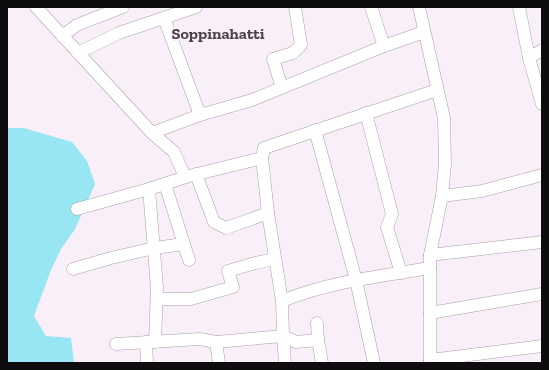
<svg xmlns="http://www.w3.org/2000/svg" width="549" height="370" font-family="'Zilla Slab',serif">
	<rect width="100%" height="100%" fill="#f9eff8"/>
	<polygon fill="#98e5f4" points="7,128 24,128 72,142 87,161 95,184 75,229 61,249 51,270 34,316 46,336 71,338 74,363 7,363"/>
	<g fill="none" stroke-linecap="round" stroke-linejoin="round">
		<defs>
			<g id="minor">
				<polyline points="36,7 152,133 174,152 185,177"/>
				<polyline points="371,7 384,46"/>
				<polyline points="419,7 444,118 445,164 442,196 430,255 430,363"/>
				<polyline points="519,7 529,58 542,104"/>
				<polyline points="164,18 200,115"/>
				<polyline points="62,36 77,25 123,7"/>
				<polyline points="78,53 119,33 196,7"/>
				<polyline points="529,58 542,50"/>
				<polyline points="282,88 273,59 293,53 301,45 295,7"/>
				<polyline points="366,113 392,214 387,227 401,273"/>
				<polyline points="315,130 356,280 374,363"/>
				<polyline points="152,133 200,115 252,100 384,46 424,32"/>
				<polyline points="196,174 214,222 226,228 268,213"/>
				<polyline points="165,184 189,260"/>
				<polyline points="149,189 157,288 155,342"/>
				<polyline points="442,196 482,191 542,175"/>
				<polyline points="77,209 149,189 189,176 262,158"/>
				<polyline points="430,255 542,242"/>
				<polyline points="73,269 111,258 154,248 184,244"/>
				<polyline points="157,299 191,299 233,287 228,271 255,263 275,259"/>
				<path d="M 282,301 C 329,282 380,276 430,268"/>
				<polyline points="430,313 542,294"/>
				<polyline points="317,323 318,340 322,363"/>
				<polyline points="146,342 147,363"/>
				<polyline points="216,342 219,363"/>
				<polyline points="116,344 200,339 216,342 283,336 296,342 318,340"/>
				<polyline points="430,360 542,346"/>
				<polyline points="285,363 283,336 282,301 268,213 262,158 264,148 437,90"/>
			</g>
		</defs>
		<use href="#minor" stroke="#aaa0a9" stroke-width="13"/>
		<use href="#minor" stroke="#fff" stroke-width="12"/>
	</g>
	<g text-anchor="middle" stroke-width="4" stroke-linejoin="round" paint-order="stroke">
		<g font-size="16" font-weight="bold" fill="#4b434b" stroke="#f9eff8">
			<text x="218" y="39">Soppinahatti</text>
		</g>
	</g>
	<rect width="549" height="370" fill="none" stroke="#0f0c0f" stroke-width="16"/>
</svg>
